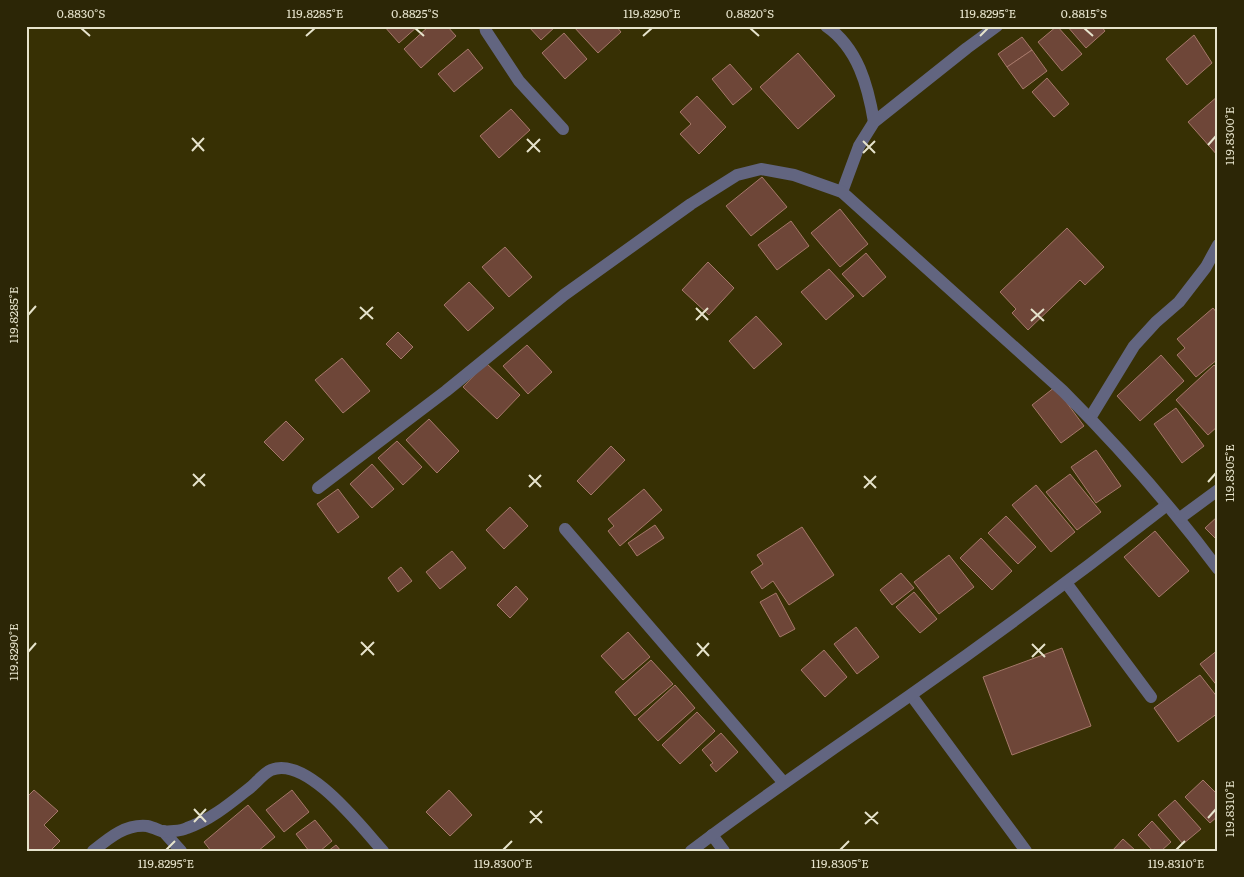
<svg xmlns="http://www.w3.org/2000/svg" width="1244" height="877" font-family="Literata,serif">
	<rect width="100%" height="100%" fill="#373004"/>
	<g fill="#6e4638" stroke="#a57869">
		<polygon points="384,26 418,26 399,43"/>
		<polygon points="429,26 447,26 456,36 421,68 404,49"/>
		<polygon points="528,26 556,26 541,40"/>
		<polygon points="573,26 616,26 621,32 598,53"/>
		<polygon points="1057,26 1082,54 1062,71 1038,42"/>
		<polygon points="1067,26 1101,26 1105,31 1086,48"/>
		<polygon points="564,33 587,59 565,79 542,53"/>
		<polygon points="1194,35 1212,63 1187,85 1166,59"/>
		<polygon points="1022,37 1032,50 1007,67 998,54"/>
		<polygon points="468,49 483,68 454,92 438,74"/>
		<polygon points="1032,50 1047,71 1023,89 1007,67"/>
		<polygon points="798,53 835,96 798,129 760,87"/>
		<polygon points="730,64 752,89 733,105 712,79"/>
		<polygon points="1047,78 1069,104 1054,117 1032,92"/>
		<polygon points="697,96 726,127 699,154 680,134 691,124 680,112"/>
		<polygon points="1218,96 1218,156 1188,122"/>
		<polygon points="511,109 530,130 499,158 480,136"/>
		<polygon points="762,177 787,207 751,236 726,206"/>
		<polygon points="840,209 868,244 840,267 811,233"/>
		<polygon points="791,221 809,246 777,270 758,245"/>
		<polygon points="1067,228 1104,267 1085,285 1080,280 1028,330 1012,313 1016,309 1000,292"/>
		<polygon points="505,247 532,277 509,297 482,267"/>
		<polygon points="866,253 886,277 863,297 842,274"/>
		<polygon points="708,262 734,288 709,315 682,290"/>
		<polygon points="829,269 854,296 826,320 801,292"/>
		<polygon points="469,282 494,308 468,331 444,305"/>
		<polygon points="1213,308 1218,314 1218,359 1196,377 1177,355 1185,348 1177,339"/>
		<polygon points="756,316 782,344 754,369 729,341"/>
		<polygon points="398,332 413,347 401,359 386,344"/>
		<polygon points="527,345 552,372 528,394 503,366"/>
		<polygon points="1161,355 1184,381 1140,421 1117,396"/>
		<polygon points="342,358 370,391 343,413 315,380"/>
		<polygon points="486,363 520,395 497,419 463,387"/>
		<polygon points="1214,365 1218,369 1218,426 1208,435 1176,400"/>
		<polygon points="1055,387 1084,426 1061,443 1032,405"/>
		<polygon points="1176,408 1204,446 1182,463 1154,424"/>
		<polygon points="429,419 459,451 437,473 406,440"/>
		<polygon points="286,421 304,439 283,461 264,442"/>
		<polygon points="397,441 422,467 403,485 378,458"/>
		<polygon points="611,446 625,460 591,495 577,481"/>
		<polygon points="1096,450 1121,486 1096,503 1071,467"/>
		<polygon points="372,464 394,489 372,508 350,484"/>
		<polygon points="1070,474 1101,512 1077,530 1046,492"/>
		<polygon points="1036,485 1075,532 1051,552 1012,505"/>
		<polygon points="338,489 359,517 338,533 317,504"/>
		<polygon points="644,489 662,510 620,546 608,531 614,526 608,519"/>
		<polygon points="510,507 528,526 504,549 486,530"/>
		<polygon points="1006,516 1036,547 1018,564 988,533"/>
		<polygon points="1218,516 1218,541 1205,528"/>
		<polygon points="655,525 664,538 637,556 628,543"/>
		<polygon points="802,527 834,575 789,605 773,581 762,589 751,572 763,564 757,555"/>
		<polygon points="1155,531 1189,571 1159,597 1124,557"/>
		<polygon points="981,538 1012,571 992,590 960,558"/>
		<polygon points="452,551 466,568 440,589 426,572"/>
		<polygon points="949,555 974,587 939,614 914,582"/>
		<polygon points="401,567 412,581 398,592 388,578"/>
		<polygon points="901,573 914,588 892,605 880,590"/>
		<polygon points="516,586 528,599 510,618 497,605"/>
		<polygon points="914,592 937,619 920,633 896,607"/>
		<polygon points="776,593 795,629 780,637 760,602"/>
		<polygon points="856,627 879,657 857,674 834,644"/>
		<polygon points="628,632 650,657 623,680 601,656"/>
		<polygon points="1062,648 1091,726 1012,755 983,677"/>
		<polygon points="824,650 847,677 825,697 801,670"/>
		<polygon points="1218,650 1218,687 1200,664"/>
		<polygon points="651,660 673,684 635,716 615,692"/>
		<polygon points="1200,675 1218,698 1218,713 1178,742 1154,708"/>
		<polygon points="675,685 695,708 658,741 638,719"/>
		<polygon points="697,712 715,731 680,764 662,745"/>
		<polygon points="721,733 738,752 716,772 710,765 713,763 702,750"/>
		<polygon points="1203,780 1218,795 1218,816 1210,823 1185,797"/>
		<polygon points="34,790 58,811 44,825 60,841 50,851 26,851 26,798"/>
		<polygon points="292,790 309,812 284,832 266,810"/>
		<polygon points="449,790 472,815 450,836 426,812"/>
		<polygon points="1175,800 1201,829 1183,844 1158,815"/>
		<polygon points="248,805 275,837 258,851 211,851 204,842"/>
		<polygon points="315,820 332,841 320,851 309,851 296,834"/>
		<polygon points="1152,821 1171,842 1161,851 1153,851 1138,835"/>
		<polygon points="1123,839 1136,851 1112,851"/>
		<polygon points="336,845 341,851 328,851"/>
	</g>
	<g fill="none" stroke-linecap="round" stroke-linejoin="round">
		<g stroke="#626580" stroke-width="12">
			<polyline points="485,26 486,31 519,81 563,129"/>
			<path d="M 826,26 C 858,48 868,86 874,122"/>
			<polyline points="842,192 859,146 874,122 967,48 997,26"/>
			<polyline points="1090,418 1134,346 1156,322 1179,302 1206,267 1218,245"/>
			<path d="M 318,488 L 446,391 L 564,295 L 691,204 L 737,175 L 761,169 L 794,175 L 842,192 L 1063,391 C 1119,447 1171,506 1218,569"/>
			<polyline points="1180,518 1218,490"/>
			<polyline points="565,529 784,783"/>
			<polyline points="1067,584 1151,697"/>
			<polyline points="911,695 1026,851"/>
			<polyline points="163,831 181,851"/>
			<polyline points="712,835 724,851"/>
			<path d="M 93,851 C 109,838 125,824 147,826 C 152,827 156,829 161,831 C 168,832 181,831 187,828 C 211,820 232,802 251,787 C 257,782 264,773 271,770 C 307,755 362,828 383,851"/>
			<path d="M 691,851 C 763,796 838,746 912,694 C 999,633 1084,570 1167,505"/>
		</g>
	</g>
	<path fill="none" stroke="#e6e3cc" stroke-width="2" d="M 81,28 L 90,36M 415,28 L 424,36M 750,28 L 759,36M 1084,28 L 1093,36M 306,36 L 315,28M 643,36 L 652,28M 980,36 L 988,28M 192,138 L 204,151M 527,139 L 540,152M 863,141 L 875,153M 1208,145 L 1216,136M 192,151 L 204,138M 527,152 L 540,139M 863,153 L 875,141M 360,307 L 373,319M 696,308 L 708,320M 1031,309 L 1044,321M 28,315 L 36,306M 360,319 L 373,307M 696,320 L 708,308M 1031,321 L 1044,309M 193,474 L 205,486M 529,475 L 541,487M 864,476 L 876,488M 1208,482 L 1216,473M 193,486 L 205,474M 529,487 L 541,475M 864,488 L 876,476M 361,642 L 374,655M 697,643 L 709,656M 1032,644 L 1045,657M 28,652 L 36,643M 361,655 L 374,642M 697,656 L 709,643M 1032,657 L 1045,644M 194,809 L 206,822M 530,811 L 542,823M 865,812 L 878,824M 1208,818 L 1216,809M 194,822 L 206,809M 530,823 L 542,811M 865,824 L 878,812M 166,850 L 175,841M 503,850 L 512,841M 840,850 L 849,841M 1176,850 L 1185,841"/>
	<rect width="1244" height="877" fill="none" stroke="#2c2606" stroke-width="55"/>
	<rect x="28" y="28" width="1188" height="822" fill="none" stroke="#e6e3cc" stroke-width="2"/>
	<g font-size="12" text-anchor="middle" fill="#e6e3cc">
		<text x="81" y="18">0.8830°S</text>
		<text x="315" y="18">119.8285°E</text>
		<text x="415" y="18">0.8825°S</text>
		<text x="652" y="18">119.8290°E</text>
		<text x="750" y="18">0.8820°S</text>
		<text x="988" y="18">119.8295°E</text>
		<text x="1084" y="18">0.8815°S</text>
		<text transform="translate(1230 136) rotate(-90)" y="4">119.8300°E</text>
		<text transform="translate(14 315) rotate(-90)" y="4">119.8285°E</text>
		<text transform="translate(1230 473) rotate(-90)" y="4">119.8305°E</text>
		<text transform="translate(14 652) rotate(-90)" y="4">119.8290°E</text>
		<text transform="translate(1230 809) rotate(-90)" y="4">119.8310°E</text>
		<text x="166" y="868">119.8295°E</text>
		<text x="503" y="868">119.8300°E</text>
		<text x="840" y="868">119.8305°E</text>
		<text x="1176" y="868">119.8310°E</text>
	</g>
</svg>
